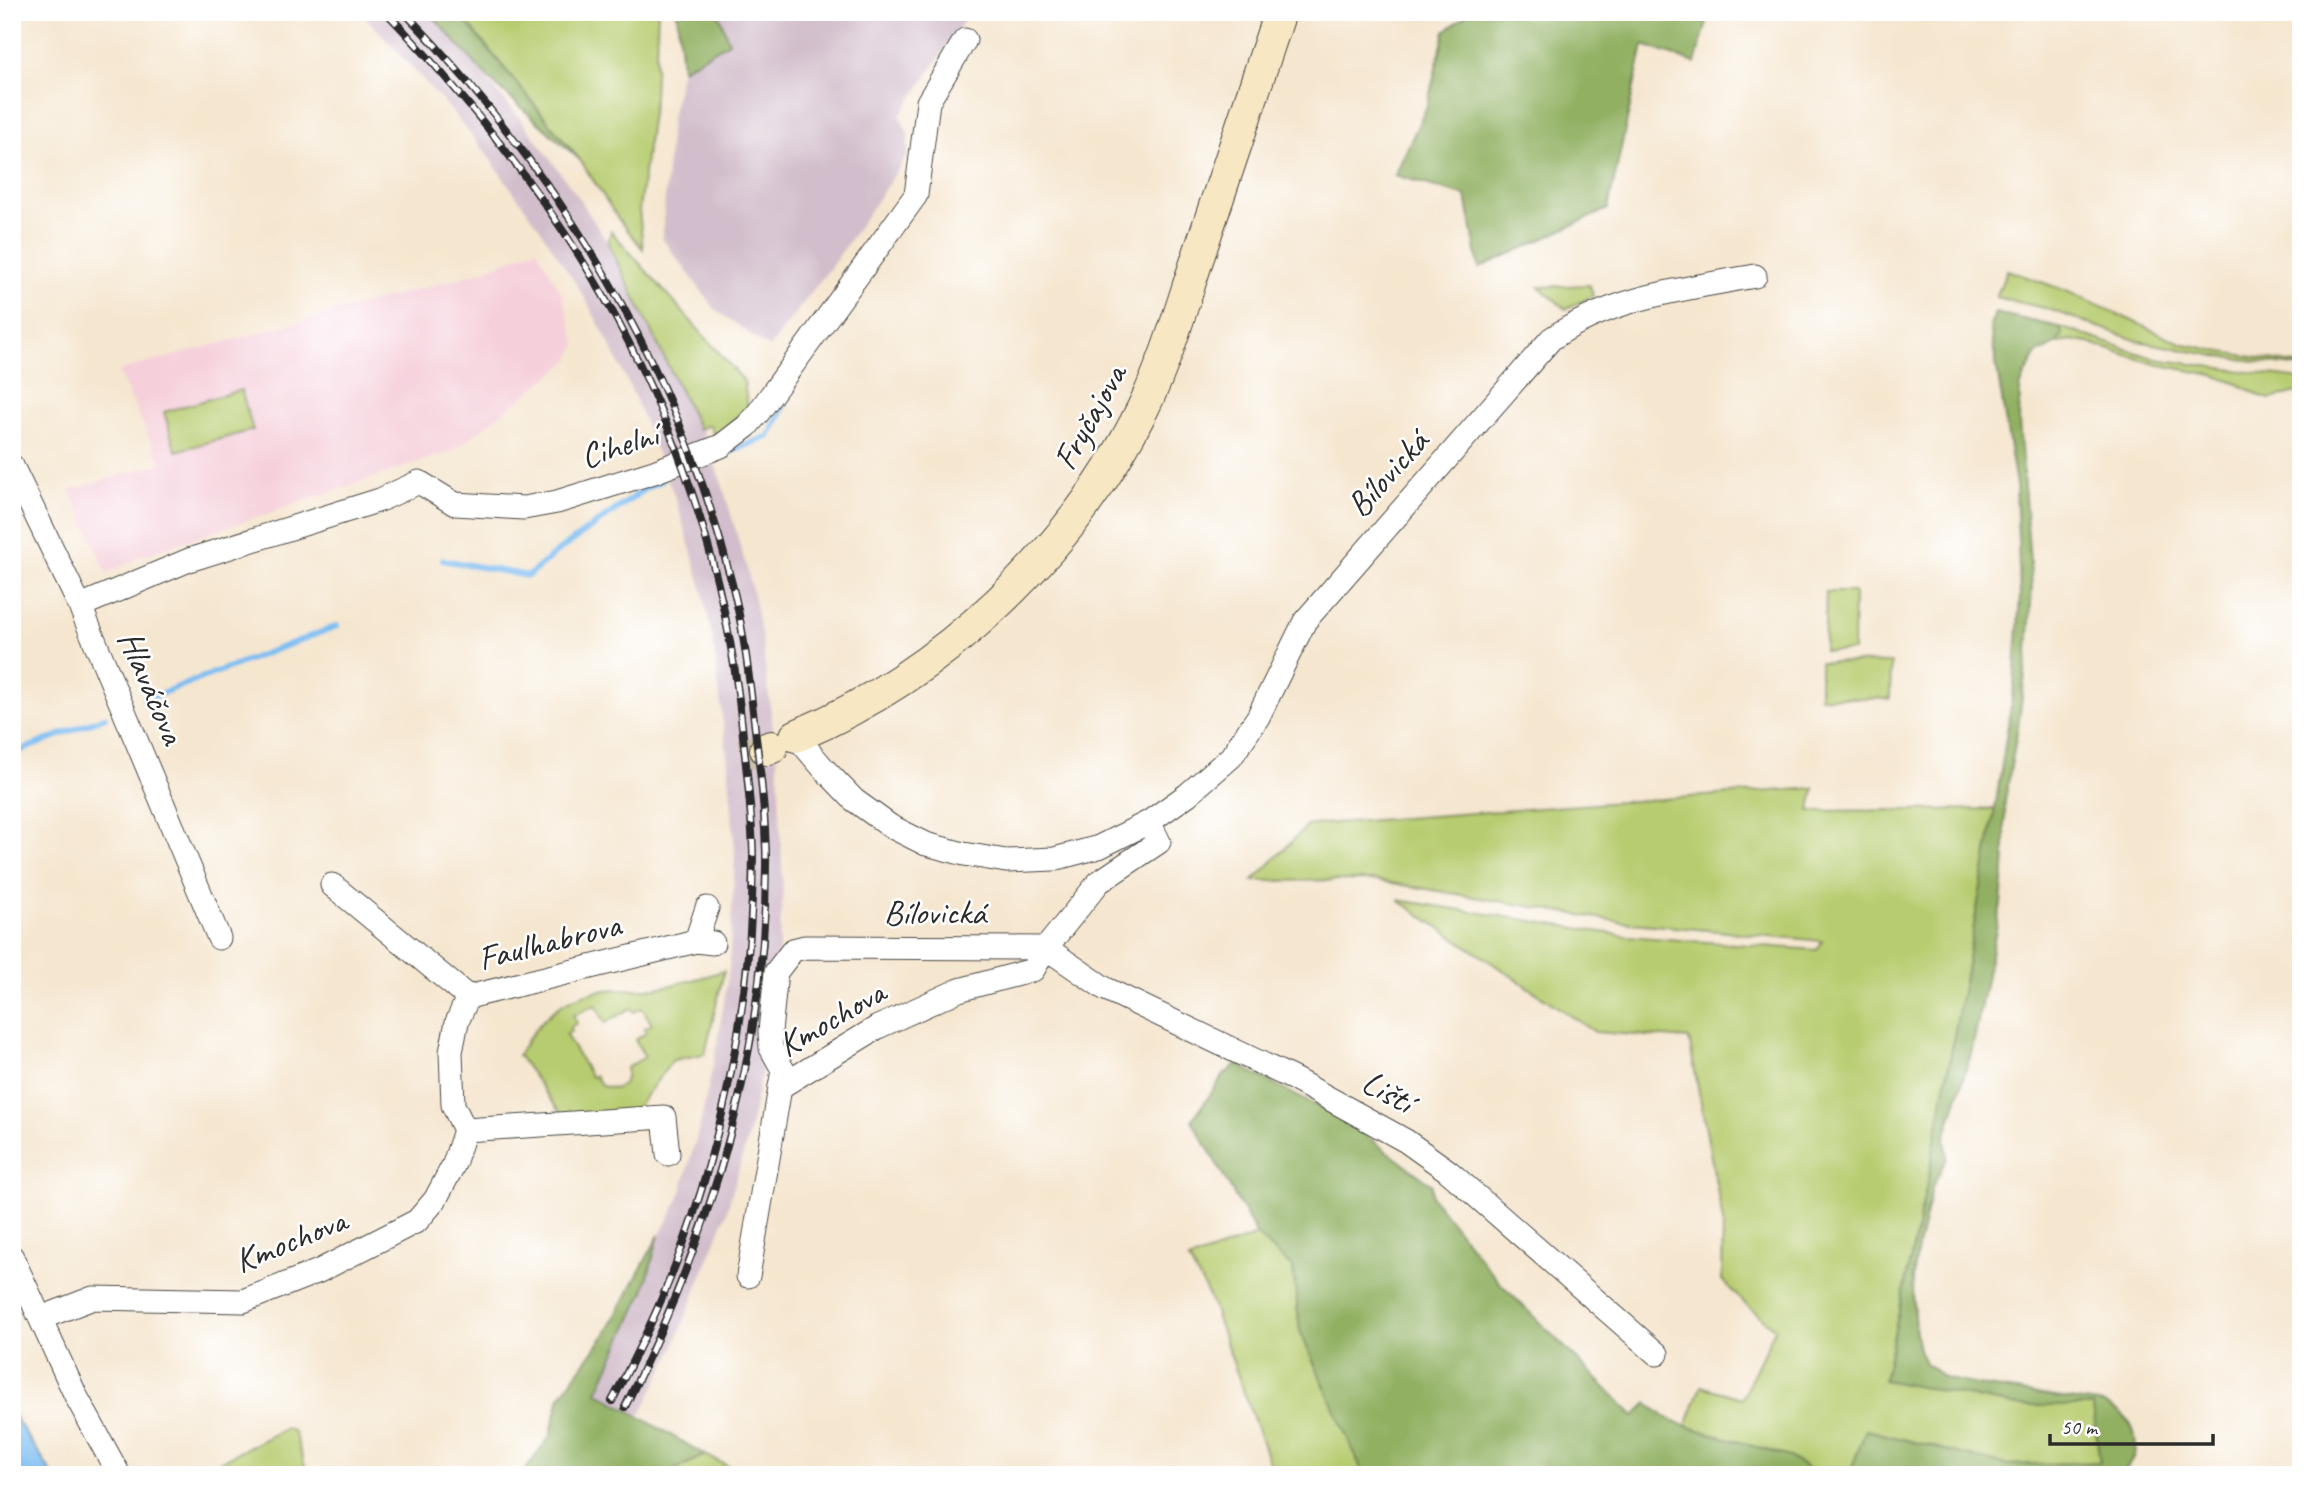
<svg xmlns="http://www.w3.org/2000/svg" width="2313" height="1487" font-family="Caveat,sans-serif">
	<rect width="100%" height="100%" fill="#fff"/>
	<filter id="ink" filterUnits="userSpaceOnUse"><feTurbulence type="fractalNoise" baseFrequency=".0143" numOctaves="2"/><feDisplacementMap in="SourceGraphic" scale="14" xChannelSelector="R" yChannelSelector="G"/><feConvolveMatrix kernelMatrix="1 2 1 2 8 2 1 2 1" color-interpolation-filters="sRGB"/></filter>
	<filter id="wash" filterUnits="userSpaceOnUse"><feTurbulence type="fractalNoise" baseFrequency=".00686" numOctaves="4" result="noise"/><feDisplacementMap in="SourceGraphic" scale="28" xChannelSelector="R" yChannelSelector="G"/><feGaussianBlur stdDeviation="1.57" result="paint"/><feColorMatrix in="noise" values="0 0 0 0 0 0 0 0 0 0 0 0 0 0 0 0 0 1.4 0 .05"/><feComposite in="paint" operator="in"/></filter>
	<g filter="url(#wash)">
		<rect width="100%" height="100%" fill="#f5e6cf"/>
		<polygon fill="#f5cfda" points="537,249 562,294 577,347 574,348 570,360 455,450 133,559 134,561 107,573 70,490 161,463 118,371 474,274"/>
		<g fill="#d1bdcb">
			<polygon points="361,12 429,12 523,122 579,198 627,273 701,427 722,484 749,576 761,633 778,768 783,889 777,974 765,1055 749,1133 726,1214 672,1352 640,1416 572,1381 607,1332 679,1199 701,1121 717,1046 729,968 735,853 729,773 713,641 702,588 676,500 635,398 612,349 585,298 538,226 485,152 448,107"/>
			<polygon points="718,12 970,12 900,116 908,134 908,155 836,260 769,348 715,309 662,238 671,118 682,69 729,42"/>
		</g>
		<g fill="#b7cc70" stroke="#717c4e" stroke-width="2" fill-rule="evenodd">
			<polygon points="458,12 658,12 654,97 639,210 643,249 619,220 580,160"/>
			<polygon points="611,231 744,381 748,410 743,410 716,441 710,425 699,429 608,243"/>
			<polygon points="2007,270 2064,290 2181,343 2217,351 2301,365 2301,367 2216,356 2138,341 2048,309 1996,297"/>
			<polygon points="1590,285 1593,296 1566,309 1539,287"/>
			<polygon points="2060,327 2156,359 2301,379 2301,391 2271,399 2263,397 2238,384 2213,375 2155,364 2089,343 2070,340 2056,344 2062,335"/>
			<polygon points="241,390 253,430 176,451 164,412"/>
			<polygon points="1826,592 1854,592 1853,651 1824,651"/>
			<polygon points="1820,662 1891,663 1890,699 1820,697"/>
			<polygon points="1814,788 1810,811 1995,809 1930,1170 1884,1380 2018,1406 2093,1406 2100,1463 2005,1465 1866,1430 1849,1475 1818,1475 1789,1457 1686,1426 1701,1386 1742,1398 1775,1329 1740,1299 1722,1280 1723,1221 1689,1039 1595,1032 1398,900 1627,936 1817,950 1822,941 1622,922 1374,880 1253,881 1308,825"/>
			<path d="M 724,971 L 705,1054 L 673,1060 L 634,1111 L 562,1115 L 518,1055 C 539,1019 562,995 606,990 C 622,988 639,991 655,988 C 678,985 702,977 724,971 ZM 596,1005 L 605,1023 L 631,1008 L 634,1012 L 642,1008 L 652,1024 L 644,1029 L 646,1033 L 635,1040 L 645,1057 L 626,1068 C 628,1078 625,1085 615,1089 L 602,1086 L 595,1076 L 591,1077 L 566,1035 L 571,1031 L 570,1027 L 577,1023 L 573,1015 Z"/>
			<polygon points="1257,1235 1293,1268 1300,1331 1364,1475 1274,1475 1209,1296 1189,1260"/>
			<polygon points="286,1428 294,1432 308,1475 201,1475 200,1472"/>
			<polygon points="705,1455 747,1475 664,1475"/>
		</g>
		<g fill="#91b062" stroke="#5e6e46" stroke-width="2">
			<polygon points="429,12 458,12 580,160 485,75"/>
			<polygon points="677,12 718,12 729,42 682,69"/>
			<polygon points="1470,12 1710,12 1695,63 1643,45 1608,209 1479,268 1466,196 1395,175 1427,106 1445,31"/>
			<path d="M 1995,313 L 2060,327 L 2062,335 L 2056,344 L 2037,353 L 2024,376 L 2020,389 L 2019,422 L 2032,587 L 2028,652 L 2018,727 L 2005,800 L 2005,858 L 2001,904 L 1972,1050 L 1945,1138 L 1947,1158 L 1932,1187 L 1919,1242 L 1913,1277 L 1914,1318 L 1918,1347 L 1925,1363 L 1944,1378 L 1988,1387 L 2104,1404 C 2137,1417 2146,1447 2122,1475 L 1849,1475 L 1866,1430 L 2005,1465 L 2100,1462 L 2093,1406 L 2018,1406 L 1884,1380 L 1930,1170 L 1995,809 L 2014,686 L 2020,597 L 2016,485 L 1990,326 Z"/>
			<polygon points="1236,1064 1349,1123 1432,1185 1432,1197 1498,1281 1634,1416 1647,1403 1665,1417 1686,1426 1789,1457 1818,1475 1364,1475 1300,1331 1293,1268 1257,1235 1192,1120 1224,1075"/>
			<polygon points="659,1235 644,1291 597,1392 705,1455 664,1475 522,1475 550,1436 560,1397 607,1332"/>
		</g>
		<polygon fill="#7ebef2" stroke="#54748e" stroke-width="2" points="12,1410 14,1416 53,1475 17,1475 12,1468"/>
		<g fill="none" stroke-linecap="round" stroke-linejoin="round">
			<g stroke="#7ebef2" stroke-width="6">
				<polyline points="729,452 769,436 785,404"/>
				<polyline points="443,560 528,576 558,551 649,486 661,481"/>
				<polyline points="144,700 337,626"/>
				<polyline points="12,754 105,717"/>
			</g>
		</g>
	</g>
	<g filter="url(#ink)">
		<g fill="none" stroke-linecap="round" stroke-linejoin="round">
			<polyline stroke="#cdc1ae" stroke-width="32" stroke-dasharray="32 16" stroke-linecap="butt" points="741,755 766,749"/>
			<defs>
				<g id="street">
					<polyline points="12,466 80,606 219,938"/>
					<polyline points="80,606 189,560 380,500 419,482 455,504 524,508 557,502 654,472 721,446 747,426 758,413 916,195 928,102 965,40"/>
					<path d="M 796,736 L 824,769 L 854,800 L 890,826 L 926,844 L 964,854 L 1006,861 L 1054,859 L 1099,847 L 1149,822 L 1187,795 L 1231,757 L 1258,717 L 1305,621 L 1551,339 C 1611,297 1684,289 1755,276"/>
					<polyline points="332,885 468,997"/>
					<polyline points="696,941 707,908"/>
					<polyline points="1046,948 1104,988 1294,1079 1406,1141 1448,1171 1657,1354"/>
					<polyline points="468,997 696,941 713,943"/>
					<polyline points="780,1087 878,1027 959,990 1033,970 1046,948 1099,882 1159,842 1149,822"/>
					<polyline points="465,1130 664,1117 668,1154"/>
					<polyline points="12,1257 76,1396 119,1475"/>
					<polyline points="748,1276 783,1070 771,1048 770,1032 776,972 793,950 805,947 1046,948"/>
					<polyline points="41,1318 93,1298 243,1301 319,1271 417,1221 435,1200 454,1164 465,1130 453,1105 451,1052 457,1022 468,997"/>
				</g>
				<g id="secondary">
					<path d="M 796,736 C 943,674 1073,551 1143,408 C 1167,359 1182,305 1199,254 C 1226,173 1253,93 1280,12"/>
					<polyline points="766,749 772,747"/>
				</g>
			</defs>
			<use href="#street" stroke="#494744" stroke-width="25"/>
			<use href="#secondary" stroke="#494744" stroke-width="34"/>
			<use href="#street" stroke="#fff" stroke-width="23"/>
			<use href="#secondary" stroke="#f7e8c3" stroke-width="32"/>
			<defs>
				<g id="rail">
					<path d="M 386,12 C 480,111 566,220 628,341 C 690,461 728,592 742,726 C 746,768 752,811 753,854 C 753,990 725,1137 676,1263 C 658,1311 636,1356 612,1401"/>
					<path d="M 404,12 C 559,173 676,363 731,580 C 745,632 750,685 756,738 C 761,775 765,814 766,852 C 767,944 754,1041 731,1131 C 706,1227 669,1318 625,1407"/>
				</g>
			</defs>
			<use href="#rail" stroke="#2b2b2b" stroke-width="8"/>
			<use href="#rail" stroke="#fff" stroke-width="5" stroke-dasharray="16" stroke-linecap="butt"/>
		</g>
	</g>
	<g text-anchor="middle" stroke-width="5" stroke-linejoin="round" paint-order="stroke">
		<g font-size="35" fill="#2b2b2b" stroke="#fff">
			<text transform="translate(1089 417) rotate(-61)" y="12">Fryčajova</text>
			<text transform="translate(619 445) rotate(-18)" y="12">Cihelní</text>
			<text transform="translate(1387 473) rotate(-48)" y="12">Bílovická</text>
			<text transform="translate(152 687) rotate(67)" y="12">Hlaváčova</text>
			<text x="935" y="924">Bílovická</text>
			<text transform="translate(549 941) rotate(-14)" y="12">Faulhabrova</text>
			<text transform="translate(831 1018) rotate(-30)" y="12">Kmochova</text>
			<text transform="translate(1388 1091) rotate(29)" y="12">Liští</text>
			<text transform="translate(290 1240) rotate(-22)" y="12">Kmochova</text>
		</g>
	</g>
	<rect width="2313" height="1487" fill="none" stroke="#fff" stroke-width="42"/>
	<path d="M2050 1434v10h163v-10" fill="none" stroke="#2b2b2b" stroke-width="3.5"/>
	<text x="2061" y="1434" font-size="21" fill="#2b2b2b" stroke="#ffffff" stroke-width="5" paint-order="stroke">50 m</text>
</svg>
